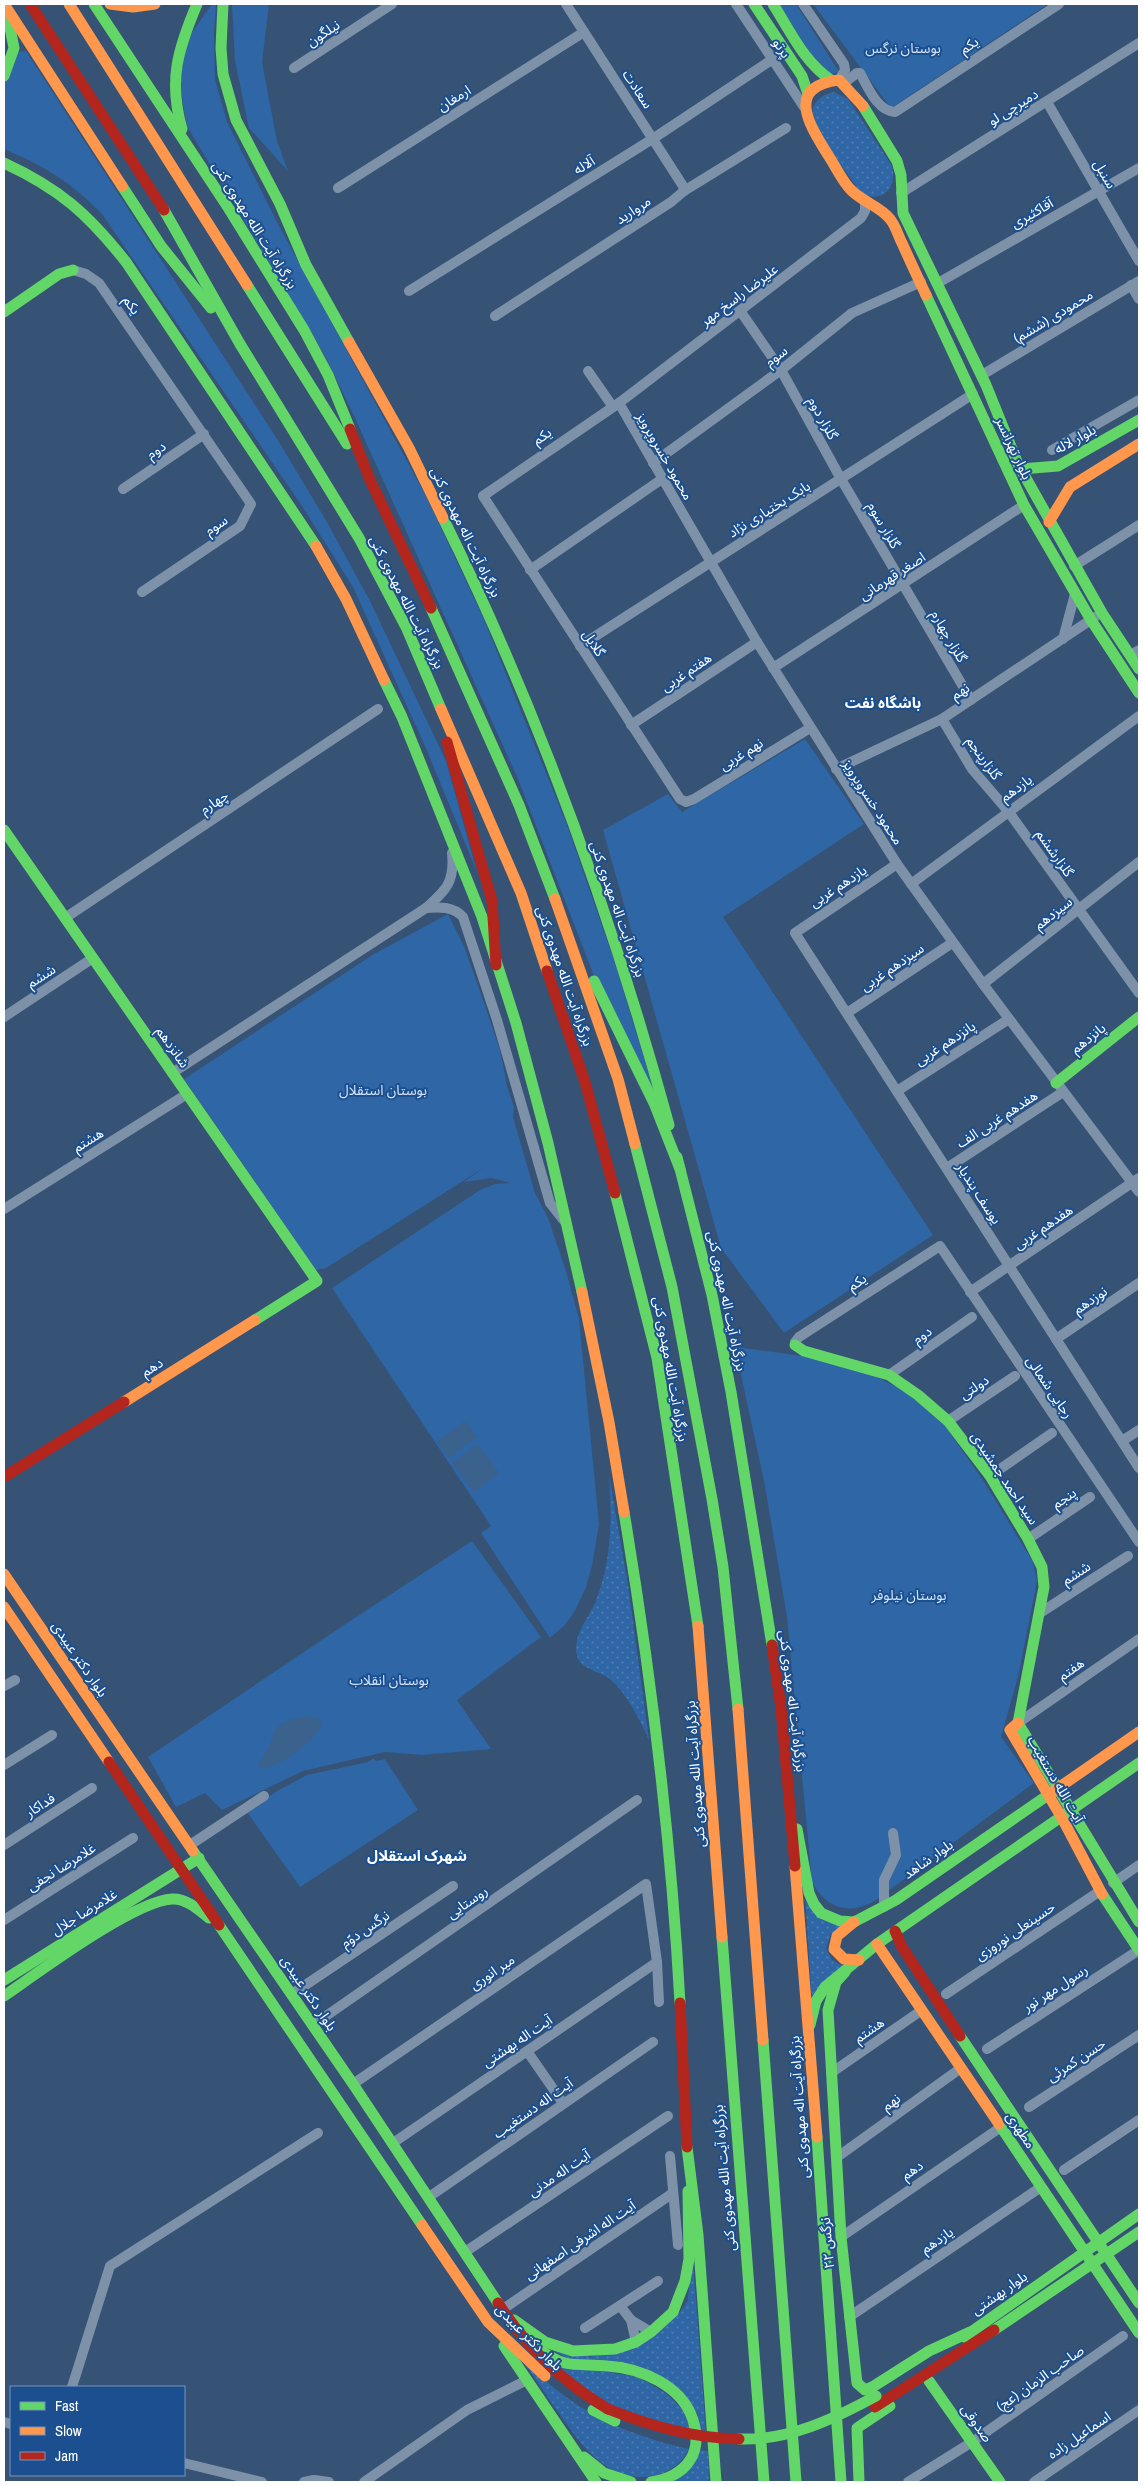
<svg xmlns="http://www.w3.org/2000/svg" width="1143" height="2486" font-family="'Archivo Narrow','Noto Sans Arabic',sans-serif">
	<defs>
		<pattern id="grass-dots" width="8" height="8" patternUnits="userSpaceOnUse" patternTransform="scale(1.25)"><rect width="8" height="8" fill="#2f66a5"/><path d="M2 2h.1M6 6h.1" fill="none" stroke="#4e7db2" stroke-width="1.8" stroke-linecap="round"/></pattern>
	</defs>
	<rect width="100%" height="100%" fill="#365274"/>
	<g fill="url(#grass-dots)">
		<path d="M 834,92 L 848,99 L 892,166 C 897,188 884,203 862,194 C 849,175 816,135 813,115 C 811,102 823,94 834,92 Z"/>
		<path d="M 609,1475 L 628,1585 L 649,1740 C 640,1720 627,1694 610,1679 C 600,1671 581,1670 577,1656 C 572,1636 588,1619 595,1603 C 612,1561 612,1519 609,1475 Z"/>
		<polygon points="805,1894 841,1926 831,1934 826,1948 832,1960 845,1967 812,2003"/>
		<polygon points="692,2248 706,2433 701,2433 698,2414 671,2383 570,2360 544,2345 591,2357 680,2312 688,2300"/>
		<path d="M 522,2359 C 573,2410 619,2433 689,2449 C 682,2463 672,2470 658,2475 C 610,2486 582,2447 559,2413 C 547,2396 534,2378 522,2359 Z"/>
		<polygon points="562,2365 639,2377 667,2394 685,2412 691,2432 619,2412 553,2367"/>
		<polygon points="700,2450 708,2451 709,2482 672,2482"/>
	</g>
	<g fill="#2f66a5">
		<path d="M 212,4 L 216,4 L 214,32 L 215,79 L 227,122 L 279,226 L 425,494 L 483,617 L 567,825 L 616,966 L 657,1101 L 594,976 L 518,779 L 355,418 L 325,356 L 188,128 C 180,99 177,60 192,33 C 198,23 206,13 212,4 Z"/>
		<polygon points="232,4 269,4 262,62 277,141 288,171 249,128 235,61"/>
		<polygon points="778,4 796,4 839,72 832,74 820,68"/>
		<polygon points="813,4 1048,4 891,108"/>
		<path d="M 26,51 L 279,442 L 327,522 L 370,601 L 446,761 L 477,872 L 425,746 L 353,587 L 302,506 L 102,214 C 71,182 44,166 4,149 L 4,82 L 16,52 Z"/>
		<polygon points="805,739 864,824 723,917 933,1235 784,1333 721,1248 603,830 668,794 682,812"/>
		<polygon points="448,914 464,946 480,991 500,1050 507,1086 514,1107 513,1117 535,1193 548,1218 566,1271 579,1319 599,1524 592,1566 586,1587 575,1611 564,1626 550,1638 481,1533 491,1526 332,1288 480,1190 495,1184 510,1183 492,1178 464,1182 485,1167 326,1268 316,1270 184,1079 374,954"/>
		<path d="M 735,1347 L 826,1359 L 869,1373 L 907,1392 L 945,1426 L 983,1480 L 1033,1562 L 1037,1581 L 1018,1677 L 1001,1737 L 1034,1783 L 876,1900 C 850,1916 826,1909 812,1882 L 787,1617 L 765,1486 Z"/>
		<polygon points="472,1541 541,1637 457,1700 491,1749 422,1755 385,1752 303,1771 222,1810 205,1793 176,1807 148,1757 347,1623"/>
		<polygon points="374,1758 376,1761 385,1759 418,1810 300,1887 247,1812 277,1791 307,1775 368,1762"/>
	</g>
	<g fill="#3b618d">
		<polygon points="465,1421 477,1437 449,1458 437,1442"/>
		<polygon points="478,1444 499,1473 474,1492 452,1463"/>
		<path d="M 306,1716 L 319,1719 L 322,1722 C 319,1739 276,1771 260,1768 L 258,1764 C 280,1739 263,1723 306,1716 Z"/>
	</g>
	<g fill="none" stroke-linecap="round" stroke-linejoin="round">
		<g stroke="#7d92a8" stroke-width="10">
			<polyline points="566,4 683,186 684,191"/>
			<polyline points="736,4 804,107"/>
			<polyline points="803,4 844,64 845,70 839,80"/>
			<polyline points="294,68 392,4"/>
			<path d="M 844,83 L 857,73 L 860,73 C 868,87 877,111 895,112 L 1059,4"/>
			<polyline points="1047,102 1139,261"/>
			<polyline points="338,188 584,32"/>
			<polyline points="901,193 1139,43"/>
			<polyline points="73,270 86,274 99,283 251,504 240,526 142,592"/>
			<polyline points="938,283 1139,168"/>
			<polyline points="1131,285 1139,299"/>
			<polyline points="409,291 654,138 773,59"/>
			<polyline points="741,312 781,370 841,479 971,700"/>
			<polyline points="495,316 671,202 684,191 786,128"/>
			<polyline points="588,371 613,407"/>
			<polyline points="982,375 1139,281"/>
			<polyline points="619,403 757,642 897,864 983,984 1139,1192"/>
			<polyline points="1052,450 1139,400"/>
			<polyline points="653,463 781,370 852,313 921,282"/>
			<polyline points="123,489 204,434"/>
			<polyline points="1074,566 1139,525"/>
			<polyline points="530,570 662,479"/>
			<polyline points="1063,639 1075,594"/>
			<polyline points="580,646 973,394"/>
			<polyline points="1130,655 1139,650"/>
			<polyline points="773,668 1024,505"/>
			<polyline points="942,719 972,769 1008,811 1139,993"/>
			<polyline points="631,725 757,642"/>
			<polyline points="810,728 694,799 686,802 680,799 483,496 619,403 861,218 865,211 865,203"/>
			<polyline points="836,769 942,719 1095,617"/>
			<polyline points="897,864 795,933 1139,1468"/>
			<polyline points="911,884 1139,716"/>
			<path d="M 426,908 C 439,907 453,906 463,917 L 497,1020 L 550,1203 L 565,1222"/>
			<polyline points="65,918 378,709"/>
			<polyline points="983,984 1139,862"/>
			<polyline points="847,1013 952,943"/>
			<polyline points="4,1017 93,958"/>
			<path d="M 172,1073 L 426,908 C 446,890 455,882 452,853"/>
			<polyline points="897,1091 1009,1019"/>
			<polyline points="947,1168 1063,1092"/>
			<polyline points="4,1209 187,1094"/>
			<polyline points="970,1292 1139,1178"/>
			<polyline points="1056,1339 1139,1283"/>
			<polyline points="795,1345 795,1342 799,1337 940,1246 1139,1542"/>
			<polyline points="889,1375 972,1317"/>
			<polyline points="948,1421 1015,1376"/>
			<polyline points="1122,1441 1139,1430"/>
			<polyline points="990,1476 1052,1433"/>
			<polyline points="1028,1539 1090,1497"/>
			<polyline points="1040,1613 1128,1556"/>
			<polyline points="4,1686 15,1680"/>
			<polyline points="1018,1723 1139,1639"/>
			<polyline points="4,1765 52,1735"/>
			<polyline points="4,1845 92,1788"/>
			<polyline points="190,1845 264,1796"/>
			<polyline points="1113,1883 1139,1865"/>
			<polyline points="884,1907 884,1880 896,1855 893,1833"/>
			<polyline points="4,1920 133,1838"/>
			<polyline points="292,1994 453,1886"/>
			<polyline points="946,1994 1100,1891"/>
			<polyline points="313,2025 637,1800"/>
			<polyline points="987,2049 1139,1950"/>
			<polyline points="527,2051 563,2103"/>
			<polyline points="831,2073 922,2010"/>
			<polyline points="353,2084 646,1884 657,1962 659,2002"/>
			<polyline points="1029,2107 1139,2035"/>
			<polyline points="393,2143 657,1962"/>
			<polyline points="670,2156 678,2245"/>
			<polyline points="836,2158 961,2068"/>
			<polyline points="1064,2170 1139,2120"/>
			<polyline points="429,2197 653,2042"/>
			<polyline points="841,2237 1001,2127"/>
			<polyline points="465,2252 668,2116"/>
			<polyline points="621,2307 631,2320 651,2332"/>
			<polyline points="503,2309 673,2193"/>
			<polyline points="849,2317 1041,2187"/>
			<polyline points="631,2320 636,2342"/>
			<polyline points="585,2328 658,2281"/>
			<polyline points="72,2387 110,2266 318,2133"/>
			<polyline points="4,2422 11,2424"/>
			<polyline points="184,2463 262,2482"/>
			<polyline points="304,2482 314,2480 329,2482"/>
			<polyline points="364,2482 467,2410 527,2380"/>
			<polyline points="908,2482 972,2442 1123,2336"/>
			<polyline points="1034,2482 1139,2410"/>
		</g>
		<g stroke="#63d668" stroke-width="11">
			<polyline points="94,4 229,209 304,330 328,375 350,429"/>
			<polyline points="223,4 221,48 223,74 236,120 280,204 306,265 349,342"/>
			<polyline points="754,4 802,76 808,94"/>
			<path d="M 773,4 C 790,31 804,62 831,80"/>
			<polyline points="4,76 14,48 8,18"/>
			<polyline points="863,106 897,161 901,175 903,213 986,385 1018,464 1102,613 1139,669"/>
			<path d="M 182,129 C 168,80 178,49 197,4"/>
			<path d="M 4,163 C 60,189 88,214 126,262 L 316,546"/>
			<polyline points="122,186 161,246 211,308"/>
			<polyline points="164,210 240,344 359,538 407,629 441,709"/>
			<polyline points="247,285 347,444"/>
			<polyline points="926,295 1024,505 1091,620 1139,693"/>
			<polyline points="4,312 59,274 73,270"/>
			<polyline points="1021,469 1058,466 1139,420"/>
			<path d="M 443,518 C 539,712 612,917 669,1125"/>
			<polyline points="431,608 519,805 555,899"/>
			<polyline points="384,680 402,717 482,917 516,1023 548,1143 582,1292"/>
			<polyline points="4,830 317,1281 255,1320"/>
			<polyline points="594,981 654,1103 680,1169"/>
			<polyline points="1056,1083 1139,1017"/>
			<polyline points="635,1144 672,1287 712,1499 723,1567 738,1709"/>
			<polyline points="677,1157 712,1295 731,1392 772,1645"/>
			<polyline points="615,1193 657,1358 698,1626"/>
			<polyline points="795,1345 804,1351 889,1375 918,1395 948,1421 990,1476 1028,1539 1042,1567 1044,1587 1018,1723"/>
			<path d="M 624,1512 C 651,1674 671,1838 680,2003"/>
			<polyline points="1018,1723 1139,1922"/>
			<polyline points="797,1829 809,1893 814,1904 821,1913 840,1921 854,1922 896,1900 1051,1793"/>
			<polyline points="193,1851 353,2084 498,2303"/>
			<polyline points="1102,1894 1139,1950"/>
			<polyline points="219,1925 422,2225"/>
			<polyline points="722,1937 764,2482"/>
			<polyline points="845,1972 836,1982 828,2010 841,2237 857,2383 865,2390 874,2386 929,2351 970,2332"/>
			<polyline points="4,1980 199,1858"/>
			<path d="M 4,1996 C 39,1972 134,1901 172,1899 C 186,1898 199,1910 209,1918"/>
			<polyline points="810,2025 816,2001 825,1987 877,1944 1139,1763"/>
			<polyline points="960,2036 1139,2303"/>
			<polyline points="763,2040 796,2482"/>
			<polyline points="999,2124 1139,2333"/>
			<polyline points="817,2137 841,2482"/>
			<polyline points="687,2147 698,2235 716,2482"/>
			<polyline points="514,2320 545,2342 573,2351 615,2349 636,2342 651,2332 673,2312 685,2281 689,2259 688,2191"/>
			<polyline points="994,2330 1139,2232"/>
			<polyline points="964,2337 1139,2214"/>
			<polyline points="504,2346 596,2482"/>
			<path d="M 535,2346 C 544,2353 554,2360 565,2363 C 578,2366 593,2364 607,2366 C 640,2368 682,2385 693,2420 C 697,2433 698,2448 690,2460 C 682,2473 666,2480 651,2482"/>
			<polyline points="929,2381 1000,2482"/>
			<polyline points="593,2410 615,2421"/>
			<polyline points="584,2457 604,2473 631,2482"/>
			<polyline points="859,2482 857,2428 890,2406"/>
		</g>
		<g stroke="#ff974d" stroke-width="11">
			<polyline points="4,4 122,186"/>
			<polyline points="69,4 247,285"/>
			<polyline points="110,4 133,7 155,4"/>
			<path d="M 863,106 L 839,80 C 784,87 810,126 828,155 C 836,167 842,181 851,190 C 864,203 880,206 890,219 C 896,226 898,236 902,243 C 910,261 918,278 926,295"/>
			<polyline points="349,342 409,448 443,518"/>
			<polyline points="1049,522 1070,487 1139,444"/>
			<polyline points="316,546 346,599 384,680"/>
			<polyline points="441,709 521,893 547,971"/>
			<polyline points="555,899 618,1079 635,1144"/>
			<polyline points="582,1292 609,1422 624,1512"/>
			<polyline points="124,1402 255,1320"/>
			<polyline points="4,1574 193,1851"/>
			<polyline points="4,1607 109,1762"/>
			<polyline points="698,1626 722,1937"/>
			<polyline points="738,1709 763,2040"/>
			<polyline points="1018,1723 1010,1730 1062,1818 1102,1894"/>
			<polyline points="1051,1793 1139,1732"/>
			<polyline points="795,1866 817,2137"/>
			<polyline points="854,1922 837,1936 834,1949 844,1959 859,1960"/>
			<polyline points="877,1944 999,2124"/>
			<polyline points="422,2225 488,2322 545,2376"/>
		</g>
		<g stroke="#b3261e" stroke-width="11">
			<polyline points="30,4 164,210"/>
			<polyline points="350,429 370,480 431,608"/>
			<polyline points="447,742 492,901 496,965"/>
			<polyline points="547,971 585,1082 615,1193"/>
			<polyline points="4,1477 124,1402"/>
			<polyline points="772,1645 781,1708 795,1866"/>
			<polyline points="109,1762 219,1925"/>
			<polyline points="895,1931 902,1947 960,2036"/>
			<polyline points="680,2003 687,2147"/>
			<path d="M 498,2303 C 527,2348 562,2382 608,2409"/>
			<polyline points="875,2407 994,2330"/>
		</g>
		<path stroke="#63d668" stroke-width="11" d="M 739,2439 C 788,2441 834,2419 876,2396"/>
		<path stroke="#b3261e" stroke-width="11" d="M 608,2409 C 651,2426 692,2438 739,2439"/>
	</g>
	<g text-anchor="middle" stroke-width="4" stroke-linejoin="round" paint-order="stroke">
		<g font-size="14" fill="#fff" stroke="#1b4f8f">
			<text transform="translate(323 33) rotate(-33)" y="5">نیلگون</text>
			<text transform="translate(969 45) rotate(-33)" y="5">یکم</text>
			<text transform="translate(782 48) rotate(57)" y="5">پرتو</text>
			<text transform="translate(638 89) rotate(57)" y="5">سعادت</text>
			<text transform="translate(454 98) rotate(-32)" y="5">ارمغان</text>
			<text transform="translate(1013 107) rotate(-32)" y="5">دمیرچی لو</text>
			<text transform="translate(584 165) rotate(-32)" y="5">آلاله</text>
			<text transform="translate(1105 174) rotate(60)" y="5">سنبل</text>
			<text transform="translate(633 210) rotate(-33)" y="5">مروارید</text>
			<text transform="translate(1032 213) rotate(-30)" y="5">آقاکثیری</text>
			<text transform="translate(255 225) rotate(58)" y="5">بزرگراه آیت الله مهدوی کنی</text>
			<text transform="translate(739 295) rotate(-37)" y="5">علیرضا راسخ مهر</text>
			<text transform="translate(132 305) rotate(55)" y="5">یکم</text>
			<text transform="translate(1053 316) rotate(-31)" y="5">محمودی (ششم)</text>
			<text transform="translate(776 356) rotate(-38)" y="5">سوم</text>
			<text transform="translate(823 418) rotate(61)" y="5">گلزار دوم</text>
			<text transform="translate(542 436) rotate(-34)" y="5">یکم</text>
			<text transform="translate(1075 439) rotate(-29)" y="5">بلوار لاله</text>
			<text transform="translate(1014 448) rotate(65)" y="5">بلوار تهرانسر</text>
			<text transform="translate(156 450) rotate(-34)" y="5">دوم</text>
			<text transform="translate(665 456) rotate(60)" y="5">محمود خسروپرویز</text>
			<text transform="translate(769 509) rotate(-32)" y="5">بابک بختیاری نژاد</text>
			<text transform="translate(216 525) rotate(-34)" y="5">سوم</text>
			<text transform="translate(884 525) rotate(60)" y="5">گلزار سوم</text>
			<text transform="translate(466 532) rotate(64)" y="5">بزرگراه آیت اله مهدوی کنی</text>
			<text transform="translate(892 576) rotate(-33)" y="5">اصغر قهرمانی</text>
			<text transform="translate(407 602) rotate(63)" y="5">بزرگراه آیت الله مهدوی کنی</text>
			<text transform="translate(949 636) rotate(60)" y="5">گلزار چهارم</text>
			<text transform="translate(594 643) rotate(57)" y="5">گلایل</text>
			<text transform="translate(686 672) rotate(-34)" y="5">هفتم غربی</text>
			<text transform="translate(960 691) rotate(-33)" y="5">نهم</text>
			<text transform="translate(741 754) rotate(-32)" y="5">نهم غربی</text>
			<text transform="translate(984 758) rotate(55)" y="5">گلزارپنجم</text>
			<text transform="translate(1016 788) rotate(-36)" y="5">یازدهم</text>
			<text transform="translate(214 802) rotate(-34)" y="5">چهارم</text>
			<text transform="translate(873 802) rotate(57)" y="5">محمود خسروپرویز</text>
			<text transform="translate(1055 853) rotate(55)" y="5">گلزارششم</text>
			<text transform="translate(838 886) rotate(-33)" y="5">یازدهم غربی</text>
			<text transform="translate(618 909) rotate(71)" y="5">بزرگراه آیت اله مهدوی کنی</text>
			<text transform="translate(1053 913) rotate(-38)" y="5">سیزدهم</text>
			<text transform="translate(892 967) rotate(-34)" y="5">سیزدهم غربی</text>
			<text transform="translate(41 976) rotate(-33)" y="5">ششم</text>
			<text transform="translate(565 976) rotate(71)" y="5">بزرگراه آیت الله مهدوی کنی</text>
			<text transform="translate(1088 1038) rotate(-38)" y="5">پانزدهم</text>
			<text transform="translate(945 1043) rotate(-33)" y="5">پانزدهم غربی</text>
			<text transform="translate(173 1047) rotate(55)" y="5">شانزدهم</text>
			<text transform="translate(997 1119) rotate(-33)" y="5">هفدهم غربی الف</text>
			<text transform="translate(88 1140) rotate(-32)" y="5">هشتم</text>
			<text transform="translate(979 1193) rotate(57)" y="5">یوسف پندیار</text>
			<text transform="translate(1043 1227) rotate(-34)" y="5">هفدهم غربی</text>
			<text transform="translate(857 1282) rotate(-34)" y="5">یکم</text>
			<text transform="translate(1090 1300) rotate(-34)" y="5">نوزدهم</text>
			<text transform="translate(727 1301) rotate(78)" y="5">بزرگراه آیت اله مهدوی کنی</text>
			<text transform="translate(922 1335) rotate(-35)" y="5">دوم</text>
			<text transform="translate(152 1367) rotate(-32)" y="5">دهم</text>
			<text transform="translate(671 1369) rotate(80)" y="5">بزرگراه آیت الله مهدوی کنی</text>
			<text transform="translate(974 1387) rotate(-34)" y="5">دولتی</text>
			<text transform="translate(1050 1387) rotate(56)" y="5">رجایی شمالی</text>
			<text transform="translate(1005 1478) rotate(56)" y="5">سید احمد جمشیدی</text>
			<text transform="translate(1064 1498) rotate(-34)" y="5">پنجم</text>
			<text transform="translate(1076 1573) rotate(-33)" y="5">ششم</text>
			<text transform="translate(80 1659) rotate(56)" y="5">بلوار دکتر عبیدی</text>
			<text transform="translate(1071 1669) rotate(-35)" y="5">هفتم</text>
			<text transform="translate(793 1701) rotate(83)" y="5">بزرگراه آیت اله مهدوی کنی</text>
			<text transform="translate(695 1774) rotate(-94)" y="5">بزرگراه آیت الله مهدوی کنی</text>
			<text transform="translate(1056 1779) rotate(60)" y="5">آیت الله دستغیب</text>
			<text transform="translate(40 1805) rotate(-33)" y="5">فداکار</text>
			<text transform="translate(928 1859) rotate(-35)" y="5">بلوار شاهد</text>
			<text transform="translate(61 1867) rotate(-32)" y="5">غلامرضا نجفی</text>
			<text transform="translate(467 1902) rotate(-35)" y="5">روستایی</text>
			<text transform="translate(84 1912) rotate(-32)" y="5">غلامرضا جلال</text>
			<text transform="translate(365 1929) rotate(-34)" y="5">نرگس دوّم</text>
			<text transform="translate(1015 1931) rotate(-34)" y="5">حسینعلی نوروزی</text>
			<text transform="translate(492 1972) rotate(-34)" y="5">میر انوری</text>
			<text transform="translate(1055 1988) rotate(-33)" y="5">رسول مهر نور</text>
			<text transform="translate(309 1993) rotate(56)" y="5">بلوار دکتر عبیدی</text>
			<text transform="translate(869 2030) rotate(-35)" y="5">هشتم</text>
			<text transform="translate(517 2041) rotate(-34)" y="5">آیت اله بهشتی</text>
			<text transform="translate(1076 2060) rotate(-33)" y="5">حسن کمرئی</text>
			<text transform="translate(891 2102) rotate(-36)" y="5">نهم</text>
			<text transform="translate(799 2107) rotate(-94)" y="5">بزرگراه آیت اله مهدوی کنی</text>
			<text transform="translate(533 2108) rotate(-35)" y="5">آیت اله دستغیب</text>
			<text transform="translate(1021 2130) rotate(56)" y="5">مطهری</text>
			<text transform="translate(912 2170) rotate(-35)" y="5">دهم</text>
			<text transform="translate(559 2173) rotate(-34)" y="5">آیت اله مدنی</text>
			<text transform="translate(724 2178) rotate(-95)" y="5">بزرگراه آیت الله مهدوی کنی</text>
			<text transform="translate(580 2240) rotate(-34)" y="5">آیت اله اشرفی اصفهانی</text>
			<text transform="translate(937 2240) rotate(-34)" y="5">یازدهم</text>
			<text transform="translate(827 2243) rotate(-95)" y="5">نرگس ۲۲</text>
			<text transform="translate(999 2293) rotate(-35)" y="5">بلوار بهشتی</text>
			<text transform="translate(529 2337) rotate(45)" y="5">بلوار دکتر عبیدی</text>
			<text transform="translate(1040 2378) rotate(-35)" y="5">صاحب الزمان (عج)</text>
			<text transform="translate(977 2423) rotate(55)" y="5">صدوقی</text>
			<text transform="translate(1079 2435) rotate(-34)" y="5">اسماعیل زاده</text>
		</g>
		<g font-size="14" fill="#cfe3fa" stroke="#1b4f8f">
			<text x="903" y="53">بوستان نرگس</text>
			<text x="383" y="1095">بوستان استقلال</text>
			<text x="909" y="1600">بوستان نیلوفر</text>
			<text x="389" y="1685">بوستان انقلاب</text>
		</g>
		<g font-size="15" font-weight="bold" fill="#fff" stroke="#1b4f8f">
			<text x="883" y="708">باشگاه نفت</text>
			<text x="417" y="1861">شهرک استقلال</text>
		</g>
	</g>
	<rect width="1143" height="2486" fill="none" stroke="#ffffff" stroke-width="10"/>
	<rect x="10" y="2386" width="175" height="90" fill="#1b4f8f" stroke="#7695bc"/>
	<rect x="20" y="2402" width="25" height="8" fill="#63d668" stroke="#7695bc"/>
	<text x="55" y="2411" font-size="15" fill="#ffffff">Fast</text>
	<rect x="20" y="2427" width="25" height="8" fill="#ff974d" stroke="#7695bc"/>
	<text x="55" y="2436" font-size="15" fill="#ffffff">Slow</text>
	<rect x="20" y="2452" width="25" height="8" fill="#b3261e" stroke="#7695bc"/>
	<text x="55" y="2461" font-size="15" fill="#ffffff">Jam</text>
</svg>
